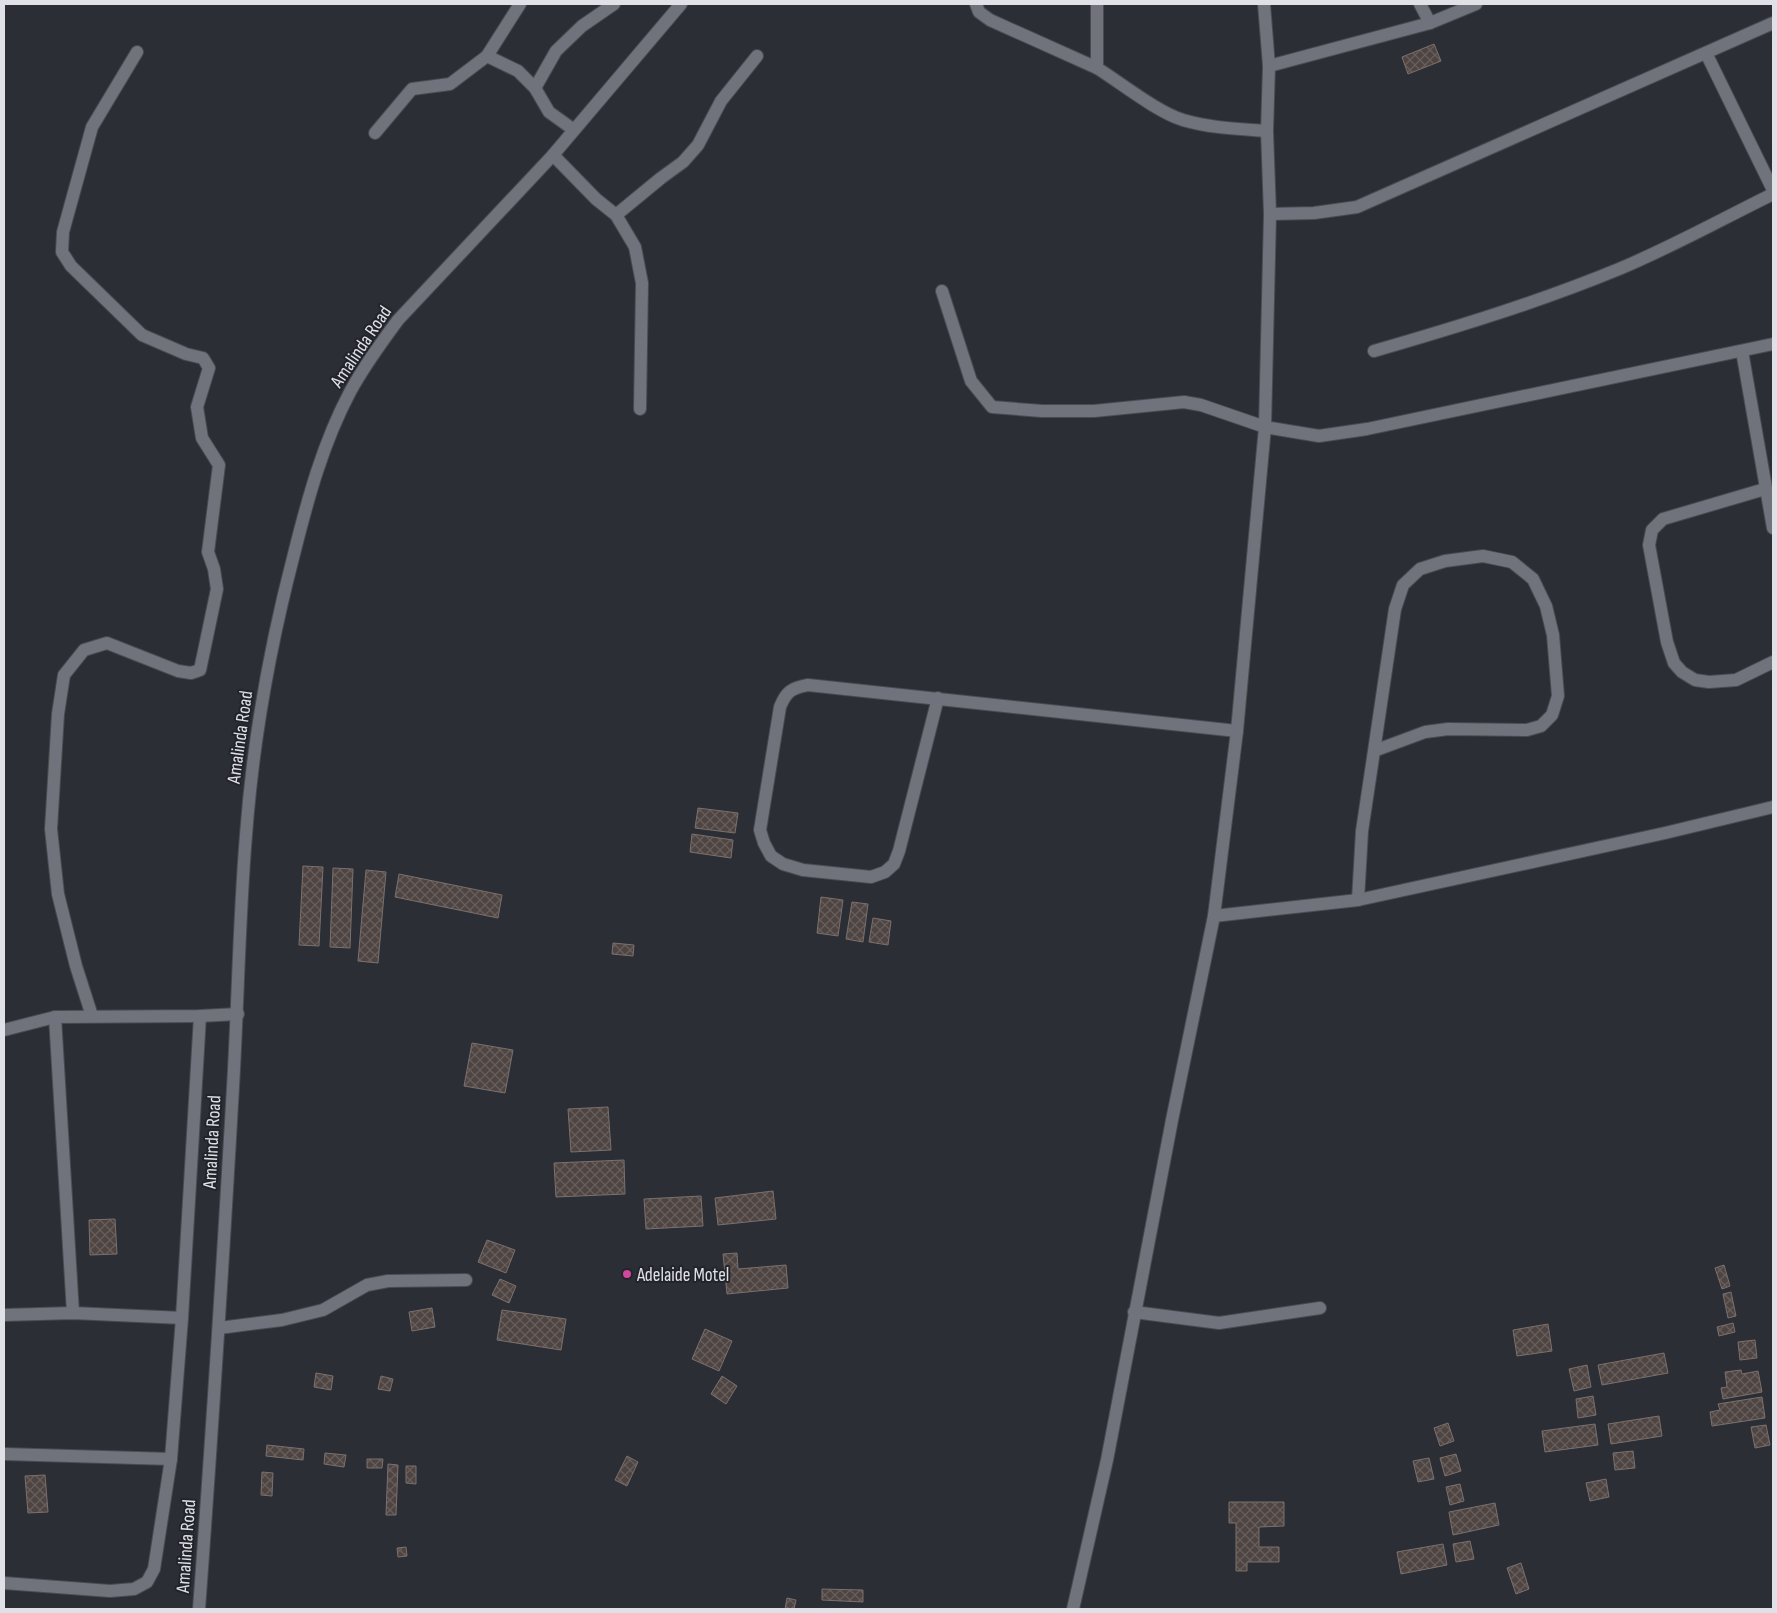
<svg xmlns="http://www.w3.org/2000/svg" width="1777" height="1613" font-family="'Sofia Sans Condensed',sans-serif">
	<defs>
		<pattern id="building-cross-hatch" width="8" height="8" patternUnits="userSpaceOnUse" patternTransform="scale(1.25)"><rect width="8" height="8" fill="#4e4441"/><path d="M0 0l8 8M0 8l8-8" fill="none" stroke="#675f5c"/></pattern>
	</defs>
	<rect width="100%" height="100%" fill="#2c2e35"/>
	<g fill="url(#building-cross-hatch)" stroke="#7b706d">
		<polygon points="1434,44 1441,61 1408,74 1402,57"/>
		<polygon points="698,808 738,813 735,833 695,828"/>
		<polygon points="692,834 733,840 731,858 690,852"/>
		<polygon points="303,866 323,867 319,946 299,945"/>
		<polygon points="333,868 353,869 350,948 330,947"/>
		<polygon points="366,870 386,872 378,963 358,961"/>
		<polygon points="399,874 502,895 498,918 395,897"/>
		<polygon points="821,897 843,900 838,936 817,933"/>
		<polygon points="852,902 868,904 863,942 846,939"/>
		<polygon points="873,918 891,921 888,945 869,942"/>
		<polygon points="613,943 634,945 633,956 612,954"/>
		<polygon points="472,1043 513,1050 505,1093 464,1086"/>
		<polygon points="608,1107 611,1150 571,1152 568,1109"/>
		<polygon points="624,1160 625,1194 556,1197 554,1163"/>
		<polygon points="773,1191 776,1219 718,1225 715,1198"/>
		<polygon points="701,1196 703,1226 646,1229 644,1199"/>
		<polygon points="115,1219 117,1254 90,1255 89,1220"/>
		<polygon points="487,1240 515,1250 506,1273 478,1262"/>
		<polygon points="737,1253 738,1269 786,1265 788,1288 727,1294 723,1254"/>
		<polygon points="1724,1265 1730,1286 1722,1289 1715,1268"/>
		<polygon points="500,1279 516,1286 509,1303 492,1295"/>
		<polygon points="1731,1292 1736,1316 1728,1318 1723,1294"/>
		<polygon points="432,1308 435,1327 412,1331 409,1312"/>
		<polygon points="502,1310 566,1319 561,1350 497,1340"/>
		<polygon points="1733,1323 1735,1332 1719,1336 1717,1327"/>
		<polygon points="1548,1324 1552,1351 1517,1356 1513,1330"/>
		<polygon points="705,1329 732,1341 719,1371 692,1359"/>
		<polygon points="1755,1340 1757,1358 1740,1360 1738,1342"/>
		<polygon points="1664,1353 1668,1373 1602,1385 1598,1365"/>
		<polygon points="1587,1365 1591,1387 1574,1391 1569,1369"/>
		<polygon points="1741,1370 1742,1374 1758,1371 1762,1392 1723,1399 1721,1388 1727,1387 1725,1372"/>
		<polygon points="316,1373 333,1376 331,1390 314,1387"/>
		<polygon points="381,1376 393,1379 390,1391 378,1389"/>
		<polygon points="722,1376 737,1386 726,1404 711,1394"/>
		<polygon points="1593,1396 1596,1415 1578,1418 1576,1399"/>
		<polygon points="1762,1397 1765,1418 1712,1426 1710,1412 1720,1410 1718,1404"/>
		<polygon points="1659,1416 1662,1436 1611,1444 1608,1424"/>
		<polygon points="1448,1423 1454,1441 1440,1446 1434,1428"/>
		<polygon points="1595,1424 1598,1445 1545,1452 1542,1431"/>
		<polygon points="1766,1425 1770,1445 1755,1448 1751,1427"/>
		<polygon points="267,1445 304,1449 303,1460 266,1456"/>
		<polygon points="1633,1451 1635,1468 1615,1470 1613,1453"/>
		<polygon points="325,1453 346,1455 344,1467 324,1464"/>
		<polygon points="1456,1454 1461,1471 1445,1476 1440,1458"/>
		<polygon points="627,1456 638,1462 627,1486 615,1480"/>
		<polygon points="1429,1458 1434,1479 1418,1482 1413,1461"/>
		<polygon points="367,1459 383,1459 382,1468 367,1468"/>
		<polygon points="388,1464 398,1465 396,1515 386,1515"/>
		<polygon points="406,1466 416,1466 416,1484 406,1483"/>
		<polygon points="262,1472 273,1473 272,1496 261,1495"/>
		<polygon points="45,1475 48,1512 28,1513 25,1476"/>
		<polygon points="1606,1479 1609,1497 1590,1501 1586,1483"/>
		<polygon points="1460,1484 1464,1501 1450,1505 1446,1487"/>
		<polygon points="1229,1502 1284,1502 1284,1526 1259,1527 1259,1547 1279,1547 1279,1562 1247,1562 1247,1571 1236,1571 1236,1523 1229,1523"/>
		<polygon points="1495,1503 1499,1525 1453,1535 1449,1512"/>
		<polygon points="1470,1541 1474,1559 1456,1562 1453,1544"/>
		<polygon points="1443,1544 1447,1565 1401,1574 1397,1552"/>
		<polygon points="406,1547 407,1556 398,1557 397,1548"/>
		<polygon points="1521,1563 1529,1589 1516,1594 1507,1568"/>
		<polygon points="822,1589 863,1590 863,1602 822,1600"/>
		<polygon points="787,1598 796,1600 794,1609 785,1609"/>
	</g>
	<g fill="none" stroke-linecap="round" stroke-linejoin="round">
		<defs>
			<g id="minor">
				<polyline points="520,4 487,56 518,71 535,88 549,112 574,130"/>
				<polyline points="976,4 979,12 990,20 1097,68"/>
				<path d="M 1097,4 L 1097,68 C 1121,83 1157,112 1183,120 C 1210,128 1239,129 1267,131"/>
				<polyline points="1420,4 1430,23"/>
				<polyline points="1706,53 1773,190"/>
				<polyline points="1269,66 1430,23 1476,4"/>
				<polyline points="535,88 556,51 582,26 614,4"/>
				<polyline points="375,133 412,89 450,84 487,56"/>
				<polyline points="553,155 596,199 616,215 635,247 642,283 640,409"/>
				<polyline points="1270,214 1314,213 1357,207 1773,23"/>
				<polyline points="616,215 661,178 683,162 698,145 721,101 757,56"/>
				<polyline points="942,291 971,381 992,407 1042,411 1094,411 1184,402 1201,405 1265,427 1319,436 1367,429 1773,344"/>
				<path d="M 1374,351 C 1457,327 1539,302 1619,269 C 1672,247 1722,219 1773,194"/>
				<polyline points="1742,351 1773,528"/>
				<polyline points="1765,489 1663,519 1652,530 1649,545 1667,642 1674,663 1682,672 1695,680 1709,682 1736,680 1773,662"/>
				<path d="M 938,698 L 899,851 L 894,864 L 885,872 L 871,877 L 803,870 L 783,864 L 771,856 L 764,843 L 760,830 L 780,707 C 786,692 791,688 808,685 L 1237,731"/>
				<polyline points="1358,900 1362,831 1374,751 1395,609 1403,585 1420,569 1445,561 1483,556 1512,562 1533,579 1546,606 1553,635 1558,696 1552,715 1541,726 1527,730 1448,729 1425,732 1374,751"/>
				<polyline points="1214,916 1358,900 1665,833 1773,807"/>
				<polyline points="92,1016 76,966 58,894 51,829 58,714 64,675 84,650 107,643 178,671 191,673 200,670 217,589 214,569 208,552 219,465 202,438 197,407 209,368 203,358 186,354 142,335 71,266 62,252 63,232 92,127 137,52"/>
				<polyline points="55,1017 73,1313"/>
				<polyline points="4,1030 55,1017 200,1016 238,1014"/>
				<polyline points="1134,1312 1219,1323 1320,1308"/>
				<polyline points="4,1315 73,1313 182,1318"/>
				<polyline points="219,1328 282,1320 323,1310 367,1285 388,1281 466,1280"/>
				<polyline points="4,1454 171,1459"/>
				<polyline points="4,1583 110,1591 134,1589 147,1582 154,1569 171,1459 182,1318 200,1016"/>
				<path d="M 199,1609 C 212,1435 223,1261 233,1087 C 238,1003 239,919 246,835 C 253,740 270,646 294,554 C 308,498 323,443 350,392 C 364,366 381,343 398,320 L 553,155 L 681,4"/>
				<polyline points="1073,1609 1107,1460 1172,1120 1214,916 1237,731 1265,427 1270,214 1267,131 1269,66 1264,4"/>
			</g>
		</defs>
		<use href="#minor" stroke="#494b51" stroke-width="14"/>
		<use href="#minor" stroke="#71737c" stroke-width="12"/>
	</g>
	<circle fill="#d1479c" stroke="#22242b" stroke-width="2" cx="627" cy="1274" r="5"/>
	<g text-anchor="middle" stroke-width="4" stroke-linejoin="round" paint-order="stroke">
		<g font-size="19" fill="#e0e1e6" stroke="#22242b">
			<text transform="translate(360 346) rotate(-56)" y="7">Amalinda Road</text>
			<text transform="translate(239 737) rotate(-82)" y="7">Amalinda Road</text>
			<text transform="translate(211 1142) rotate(-87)" y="7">Amalinda Road</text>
			<text transform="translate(185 1546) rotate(-86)" y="7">Amalinda Road</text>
		</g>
		<g font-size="19" fill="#e0e1e6" stroke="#22242b" text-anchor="start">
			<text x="637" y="1281">Adelaide Motel</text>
		</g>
	</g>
	<rect width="1777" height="1613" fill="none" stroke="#e0e1e6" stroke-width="10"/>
</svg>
